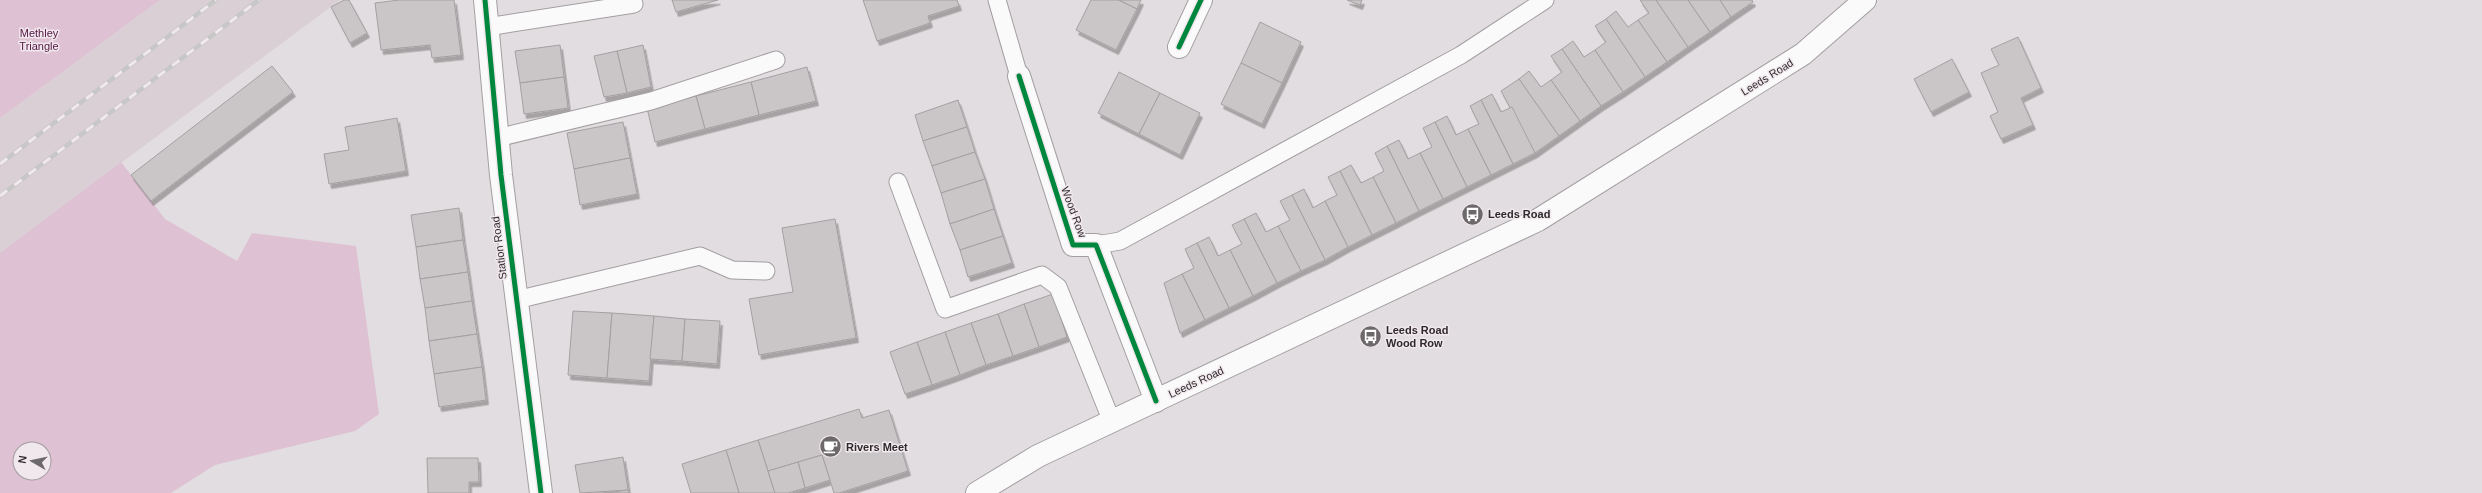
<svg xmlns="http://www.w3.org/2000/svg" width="2482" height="493" font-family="Helvetica,sans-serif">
	<defs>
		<filter id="shadow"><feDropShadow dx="2.5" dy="4.5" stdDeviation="0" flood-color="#0004"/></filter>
	</defs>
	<rect width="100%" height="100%" fill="#e2dde0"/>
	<polygon fill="#dacfd5" points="160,0 340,0 0,253 0,118"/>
	<g fill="#dec2d3" fill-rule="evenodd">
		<polygon points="0,0 160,0 0,118"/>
		<path d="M 121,162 L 165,219 L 237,261 L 252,233 L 356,246 L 379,414 L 355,431 L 215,465 L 171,493 L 0,493 L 0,253 ZM 20,449 L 44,449 L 44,473 L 20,473 Z"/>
	</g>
	<g fill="#cac6c8" stroke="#a4a0a2" filter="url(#shadow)">
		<polygon points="344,0 349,0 367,33 350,43 331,7"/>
		<polygon points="399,0 454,0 461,55 432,58 430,45 381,50 375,3"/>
		<polygon points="672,0 718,0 676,12"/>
		<polygon points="863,0 957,0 959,6 928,16 930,23 877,41"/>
		<polygon points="1091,0 1119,0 1137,9 1116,50 1076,30"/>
		<polygon points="1119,0 1141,0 1137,9"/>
		<polygon points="1347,0 1362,0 1360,5"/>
		<polygon points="1640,0 1656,0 1688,47 1667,62 1638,20 1649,13"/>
		<polygon points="1656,0 1688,0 1710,32 1688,47"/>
		<polygon points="1688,0 1720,0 1731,17 1710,32"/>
		<polygon points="1720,0 1752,0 1753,2 1731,17"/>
		<polygon points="1616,11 1628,27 1638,20 1667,62 1645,77 1606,19"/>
		<polygon points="1606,19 1645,77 1623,92 1595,50 1606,42 1595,26"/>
		<polygon points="1260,22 1301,42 1282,83 1241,63"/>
		<polygon points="2018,37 2041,88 2021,98 2033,125 2001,139 1990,116 1998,112 1981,73 1999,65 1991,49"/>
		<polygon points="1573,41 1584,57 1595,50 1623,92 1601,106 1562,49"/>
		<polygon points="560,45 564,77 520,83 515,51"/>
		<polygon points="643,45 651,87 627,93 617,51"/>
		<polygon points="1562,49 1601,106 1580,121 1551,80 1562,72 1551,56"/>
		<polygon points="617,51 627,93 604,97 594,56"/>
		<polygon points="1952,59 1969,92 1931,112 1914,79"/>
		<polygon points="1241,63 1282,83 1262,124 1221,104"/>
		<polygon points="272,66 293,92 151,201 131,175"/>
		<polygon points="807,67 816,101 759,115 751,82"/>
		<polygon points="1529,71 1541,87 1551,80 1580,121 1559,136 1519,79"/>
		<polygon points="1119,72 1160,93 1139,134 1098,113"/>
		<polygon points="564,77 568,108 524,114 520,83"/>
		<polygon points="1519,79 1559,136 1535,153 1501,91"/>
		<polygon points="751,82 759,115 705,129 696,96"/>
		<polygon points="1160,93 1200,113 1180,155 1139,134"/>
		<polygon points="1492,94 1501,112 1512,107 1535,153 1513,164 1481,100"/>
		<polygon points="696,96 705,129 655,142 647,108"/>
		<polygon points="958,100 967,127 923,141 915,115"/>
		<polygon points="1481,100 1513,164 1491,175 1468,129 1479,124 1470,106"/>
		<polygon points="1447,116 1456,135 1468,129 1491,175 1467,187 1435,122"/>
		<polygon points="397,118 406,171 329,184 324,154 349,150 345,127"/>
		<polygon points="623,122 630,158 574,169 567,133"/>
		<polygon points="1435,122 1467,187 1443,199 1420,153 1432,147 1423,128"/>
		<polygon points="967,127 975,152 932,166 923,141"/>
		<polygon points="1399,140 1408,159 1420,153 1443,199 1419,211 1387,146"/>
		<polygon points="1387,146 1419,211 1396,223 1373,177 1384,171 1375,153"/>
		<polygon points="975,152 985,179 941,193 932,166"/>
		<polygon points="630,158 637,194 580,205 574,169"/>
		<polygon points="1351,165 1361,183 1373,177 1396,223 1372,235 1340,171"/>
		<polygon points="1340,171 1372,235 1348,247 1325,201 1337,195 1328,177"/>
		<polygon points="985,179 994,209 950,224 941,193"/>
		<polygon points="1304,189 1313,208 1325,201 1348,247 1325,260 1292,195"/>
		<polygon points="1292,195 1325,260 1301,271 1278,226 1290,220 1280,201"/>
		<polygon points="459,208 463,240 416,247 411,215"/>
		<polygon points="994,209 1003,236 960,250 950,224"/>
		<polygon points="1256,213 1266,232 1278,226 1301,271 1277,283 1244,219"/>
		<polygon points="835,219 856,338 759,355 749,299 793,292 782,228"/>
		<polygon points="1244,219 1277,283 1253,296 1230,250 1242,244 1232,225"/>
		<polygon points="1003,236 1012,263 968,277 960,250"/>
		<polygon points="1209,237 1218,256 1230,250 1253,296 1229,308 1197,243"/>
		<polygon points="463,240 468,272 420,279 416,247"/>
		<polygon points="1197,243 1229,308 1205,320 1182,274 1194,268 1185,249"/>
		<polygon points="468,272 472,301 425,308 420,279"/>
		<polygon points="1182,274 1205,320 1180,333 1164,283"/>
		<polygon points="1053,294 1067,337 1039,347 1024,304"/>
		<polygon points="472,301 477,334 429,341 425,308"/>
		<polygon points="1024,304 1039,347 1013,356 998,314"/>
		<polygon points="573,311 612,313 607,378 568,375"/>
		<polygon points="612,313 654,316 649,381 607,378"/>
		<polygon points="998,314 1013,356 986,365 971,323"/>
		<polygon points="654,316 685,319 682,361 650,359"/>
		<polygon points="685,319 720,321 717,364 682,361"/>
		<polygon points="971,323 986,365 960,375 945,332"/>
		<polygon points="945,332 960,375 932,385 917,342"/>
		<polygon points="477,334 482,367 434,374 429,341"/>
		<polygon points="917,342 932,385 905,394 890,352"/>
		<polygon points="482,367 486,400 439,407 434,374"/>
		<polygon points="859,409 862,418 889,410 908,471 839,493 834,493 822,455 768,471 758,440"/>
		<polygon points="758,440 775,493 739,493 726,450"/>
		<polygon points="726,450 739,493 691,493 682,464"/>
		<polygon points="822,455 830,480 805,488 798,462"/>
		<polygon points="623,457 628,490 580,493 575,465"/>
		<polygon points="427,458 478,458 479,482 469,482 469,493 428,493"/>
		<polygon points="798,462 805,488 788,493 775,493 768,471"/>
		<polygon points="628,490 629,493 606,493"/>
	</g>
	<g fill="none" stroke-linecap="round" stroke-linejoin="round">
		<defs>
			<g id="lane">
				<polyline points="997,0 1019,76"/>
				<polyline points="487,27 634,4"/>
				<polyline points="497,138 651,101 776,60"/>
				<polyline points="898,182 945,309 1042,275 1058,287 1112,422"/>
				<polyline points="1096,245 1120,241 1461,55 1545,0"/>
				<polyline points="516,300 700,256 732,270 766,271"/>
			</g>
			<g id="street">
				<polyline points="485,0 501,175 541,493"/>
				<polyline points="1179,47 1201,0"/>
				<polyline points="1019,76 1073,245 1096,245 1156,401"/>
			</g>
			<polyline id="primary" points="977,493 1038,456 1538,220 1803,54 1865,0"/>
		</defs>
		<use href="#lane" stroke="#a39fa1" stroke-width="19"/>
		<use href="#street" stroke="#a39fa1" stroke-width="24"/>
		<use href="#primary" stroke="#a39fa1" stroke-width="24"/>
		<use href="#lane" stroke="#fbfafa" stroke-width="17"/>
		<use href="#street" stroke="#fbfafa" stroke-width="22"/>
		<use href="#primary" stroke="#fbfafa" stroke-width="22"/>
		<defs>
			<g id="rail">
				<polyline points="0,164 216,0"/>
				<polyline points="0,196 259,0"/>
			</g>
		</defs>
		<use href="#rail" stroke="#c8c7c7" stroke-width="4.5"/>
		<use href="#rail" stroke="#f1e8ed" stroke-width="3" stroke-dasharray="9" stroke-linecap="butt"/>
		<defs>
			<g id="cycleway">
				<polyline points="485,0 501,175 541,493"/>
				<polyline points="1179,47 1201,0"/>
				<polyline points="1019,76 1073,245 1096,245 1156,401"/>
			</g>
		</defs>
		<use href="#cycleway" stroke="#f1e8ed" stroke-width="8"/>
		<use href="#cycleway" stroke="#00873e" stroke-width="5"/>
	</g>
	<defs>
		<symbol id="bus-disc" viewBox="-11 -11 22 22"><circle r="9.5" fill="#6d696b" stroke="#f1e8ed"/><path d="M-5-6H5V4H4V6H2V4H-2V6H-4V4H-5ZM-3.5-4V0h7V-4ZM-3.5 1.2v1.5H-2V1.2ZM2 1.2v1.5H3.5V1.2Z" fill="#fff"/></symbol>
		<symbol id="cafe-disc" viewBox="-11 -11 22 22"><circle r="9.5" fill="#6d696b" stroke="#f1e8ed"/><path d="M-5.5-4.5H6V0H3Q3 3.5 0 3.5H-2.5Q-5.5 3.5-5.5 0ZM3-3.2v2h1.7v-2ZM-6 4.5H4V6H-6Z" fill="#fff"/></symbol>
	</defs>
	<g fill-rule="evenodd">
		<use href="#bus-disc" x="1460" y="202" width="25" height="25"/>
		<use href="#bus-disc" x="1358" y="324" width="25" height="25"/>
		<use href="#cafe-disc" x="818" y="434" width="25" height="25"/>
	</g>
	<g text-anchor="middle" stroke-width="3" stroke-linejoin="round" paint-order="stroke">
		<g font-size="11" fill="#551743" stroke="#f1e8ed">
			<text x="39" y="37">Methley<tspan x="39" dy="13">Triangle</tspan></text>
		</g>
		<g font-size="11" fill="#2e2a2c" stroke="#f1e8ed">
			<text transform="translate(1767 77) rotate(-32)" y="4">Leeds Road</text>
			<text transform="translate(1074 212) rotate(70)" y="4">Wood Row</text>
			<text transform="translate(499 248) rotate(-97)" y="4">Station Road</text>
			<text transform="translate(1196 382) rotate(-25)" y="4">Leeds Road</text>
		</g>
		<g font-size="11" font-weight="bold" fill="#2e2a2c" stroke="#f1e8ed" text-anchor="start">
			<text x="1488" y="218">Leeds Road</text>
			<text x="1386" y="334">Leeds Road<tspan x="1386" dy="13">Wood Row</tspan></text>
			<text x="846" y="451">Rivers Meet</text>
		</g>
	</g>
	<g transform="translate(32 461) rotate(279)"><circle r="19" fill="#f1e8ed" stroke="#a39ca0"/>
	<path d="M0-3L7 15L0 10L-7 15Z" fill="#6d696b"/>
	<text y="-6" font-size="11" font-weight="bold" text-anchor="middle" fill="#2e2a2c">N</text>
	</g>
</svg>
